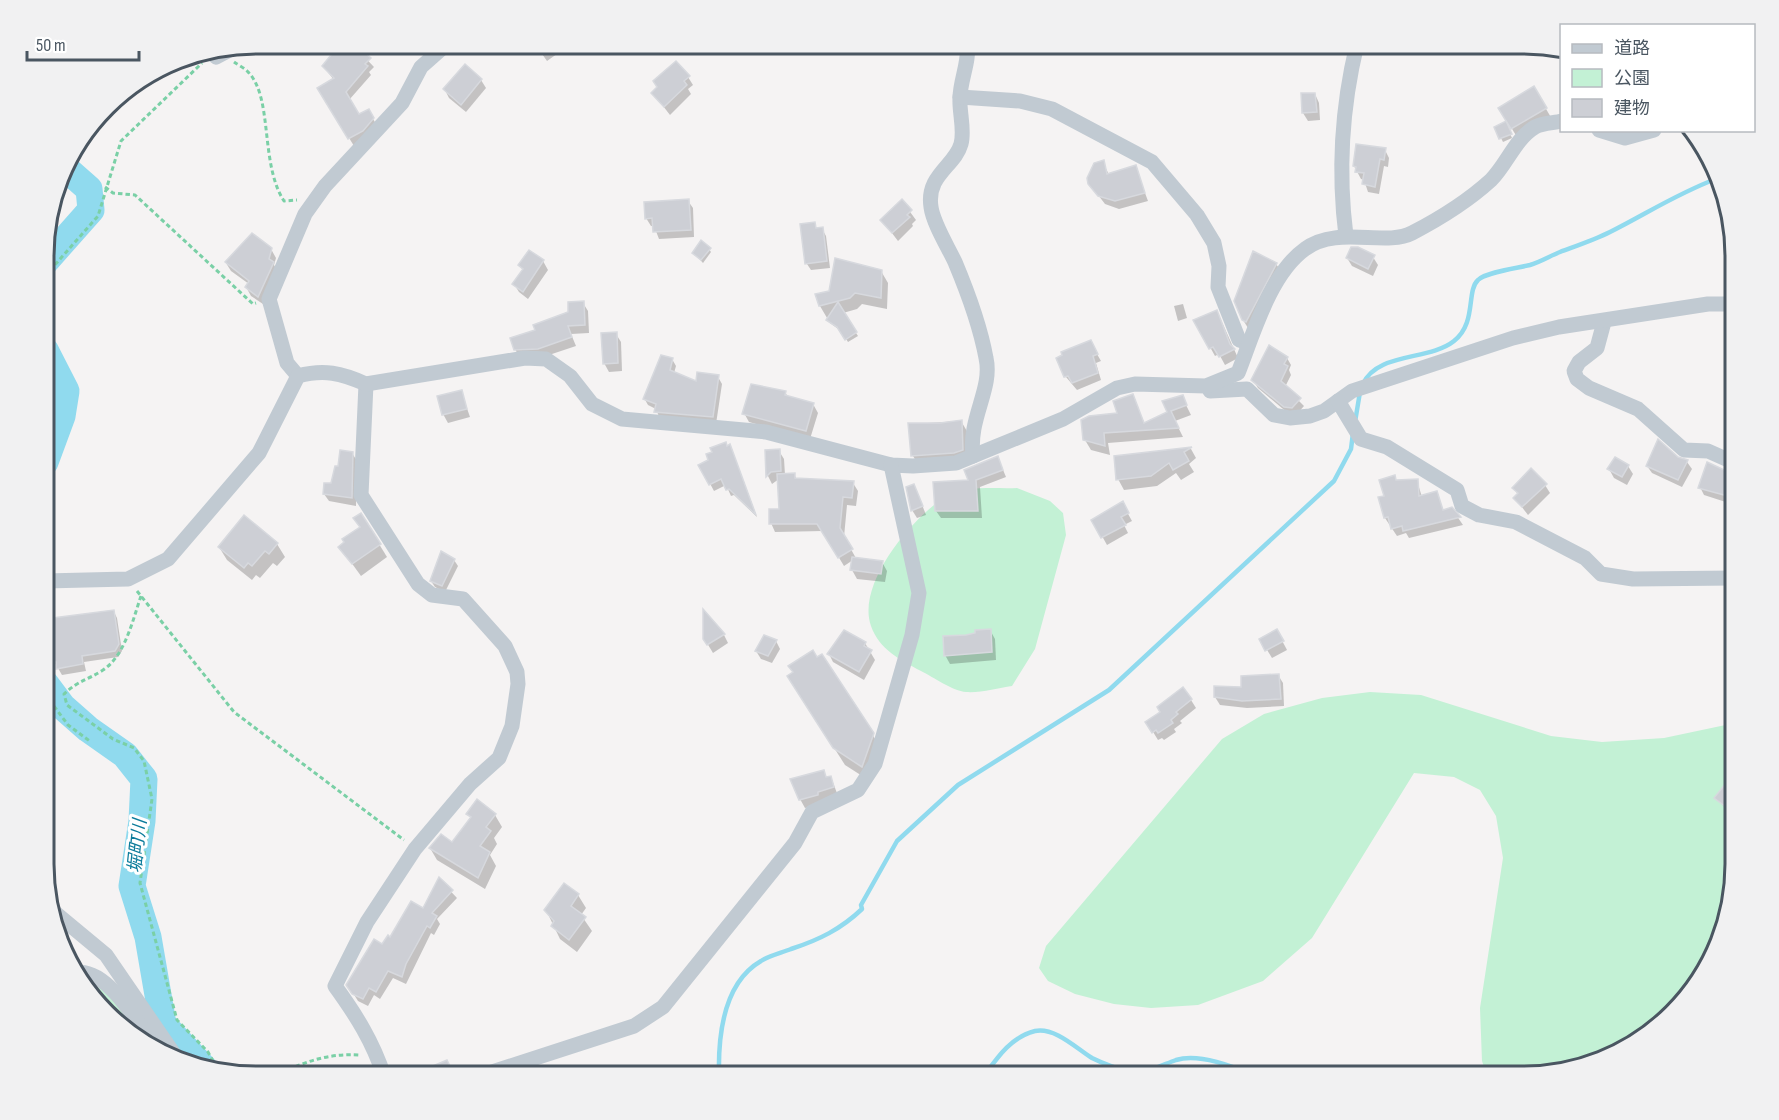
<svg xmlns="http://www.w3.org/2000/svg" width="1779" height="1120" font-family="'Sofia Sans Condensed','Noto Sans JP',sans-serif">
	<rect width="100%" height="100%" fill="#f5f3f3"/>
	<g fill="#c3f1d5">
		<path d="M 1017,488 L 1050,501 L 1063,513 L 1066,535 L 1035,649 L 1012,686 C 998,688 981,693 966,692 C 953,691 933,677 921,671 C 900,660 879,649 871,626 C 856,584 912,518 945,497 C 964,485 995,489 1017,488 Z"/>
		<polygon points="1370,692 1421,695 1551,736 1602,742 1664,738 1735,723 1735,877 1700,982 1629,1048 1536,1076 1487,1076 1482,1061 1480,1008 1503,858 1496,816 1480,790 1454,777 1414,773 1312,938 1263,981 1198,1005 1151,1008 1114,1004 1075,994 1048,981 1039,968 1046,946 1222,739 1264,714 1322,698"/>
		<path d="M 94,985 C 119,996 132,1023 145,1044 L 108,1011 Z"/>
	</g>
	<g fill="#0003">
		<polygon points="343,44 349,46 352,44 374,67 369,72 371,75 349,100 359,116 368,111 378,127 354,146 319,89 334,80 323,66"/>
		<polygon points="509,44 571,44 547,61 540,51 537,54 531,45 517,55"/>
		<polygon points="766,44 765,44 795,44 788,51 785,48 770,50"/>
		<polygon points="688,77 693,85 688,89 691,94 670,115 653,93"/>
		<polygon points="481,80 486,88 466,112 449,98 445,90"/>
		<polygon points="1534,88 1553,121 1520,142 1500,109"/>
		<polygon points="1315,94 1319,103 1320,120 1308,121 1303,113"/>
		<polygon points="1505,123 1512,138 1503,142 1496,128"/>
		<polygon points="1385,150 1389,158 1388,167 1384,166 1379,194 1368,192 1364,180 1361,179 1354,166"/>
		<polygon points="1103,162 1109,175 1135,166 1148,201 1119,209 1105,204 1089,183"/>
		<polygon points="688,201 693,208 694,237 659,239 654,226 651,226 646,218"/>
		<polygon points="902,201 916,220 912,224 913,226 898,241 882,220"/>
		<polygon points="814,224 817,229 822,229 826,236 830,268 811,270 807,264"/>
		<polygon points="271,249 276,258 274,265 278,272 263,304 251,296 246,287 249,284 231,271 226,263"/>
		<polygon points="709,249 711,252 703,263 694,253"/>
		<polygon points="1254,253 1276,264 1281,271 1248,328 1243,320 1248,265"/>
		<polygon points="1373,257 1378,265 1373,276 1352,266 1347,258"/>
		<polygon points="543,261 548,270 528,299 519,292 514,284 523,271 520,265"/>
		<polygon points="881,271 888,283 887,309 862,304 857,309 843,313 858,336 848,342 841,331 830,323 820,306 831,292"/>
		<polygon points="583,303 588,311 589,333 571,334 576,346 543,357 520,358 515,349 537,330"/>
		<polygon points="1183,304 1187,318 1178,321 1174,306"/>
		<polygon points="1207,314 1221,320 1238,358 1225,365 1219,354 1215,356 1195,320"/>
		<polygon points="616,334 621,342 622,371 609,372 604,363"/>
		<polygon points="1090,342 1101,361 1096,363 1101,380 1077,390 1066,377"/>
		<polygon points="1287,358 1291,365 1289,370 1291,375 1285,387 1304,406 1296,415 1289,414 1258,388 1253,380"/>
		<polygon points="672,359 676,366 674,373 697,383 718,377 722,384 716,424 660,419 656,409 648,405 644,398"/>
		<polygon points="461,391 470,417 448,423 443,414"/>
		<polygon points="785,392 788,397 813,404 818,413 810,439 749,422 744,413"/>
		<polygon points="1132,396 1145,424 1168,413 1182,397 1191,415 1175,421 1183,437 1108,443 1110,455 1091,450 1085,440 1119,415"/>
		<polygon points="961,421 968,433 969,461 920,467 913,456 910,424"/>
		<polygon points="727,447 733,453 757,517 734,495 731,496 726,485 714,491 700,465"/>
		<polygon points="1191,449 1196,458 1189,464 1194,472 1181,480 1176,473 1157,486 1124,490 1118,479 1115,457"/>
		<polygon points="767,451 779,451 784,459 785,475 794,474 797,480 853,483 858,491 856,506 847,505 844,537 857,560 882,562 887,571 885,582 857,579 852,570 853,560 844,566 823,531 775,532 771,523 781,510 779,479 772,484 768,476"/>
		<polygon points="352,453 357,461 356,506 329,501 324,494"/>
		<polygon points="1677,459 1687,462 1692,469 1682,487 1652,473 1647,466"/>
		<polygon points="1708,464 1735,476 1735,505 1704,495 1700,487"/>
		<polygon points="1001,465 1006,477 980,487 982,518 941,518 936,511 970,481"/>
		<polygon points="1628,466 1633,474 1627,485 1614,478 1609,469"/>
		<polygon points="1417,481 1422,497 1436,493 1444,511 1452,509 1463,525 1409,538 1406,533 1397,536 1385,518 1385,497"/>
		<polygon points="1545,485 1550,493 1528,515 1515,498 1518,495 1514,488"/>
		<polygon points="918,494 926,515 917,518 912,510"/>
		<polygon points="1122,503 1132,521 1124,525 1128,533 1107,545 1093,520"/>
		<polygon points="277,544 285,557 277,566 273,563 260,578 256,575 252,580 227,560 219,547"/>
		<polygon points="379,544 387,557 361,576 340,547"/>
		<polygon points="441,553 454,560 458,566 445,592 435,587 431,581"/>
		<polygon points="45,602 48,615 52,614 54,619 114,612 117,618 122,651 118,657 84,662 86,671 62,675 45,646"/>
		<polygon points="990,630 995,639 996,660 950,664 945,655 977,634"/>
		<polygon points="1277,631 1287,650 1272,658 1261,640"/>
		<polygon points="724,635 728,643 713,653 704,638"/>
		<polygon points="776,641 780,649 772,663 761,659 756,651"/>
		<polygon points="865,643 875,660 864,680 833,662 829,654"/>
		<polygon points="1278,675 1283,683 1284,706 1247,708 1220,705 1215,697"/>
		<polygon points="798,691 872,734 882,750 870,781 845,765"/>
		<polygon points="1191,700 1196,708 1180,721 1182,723 1174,729 1176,732 1164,740 1162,738 1158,740 1147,722"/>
		<polygon points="823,772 827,778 831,777 838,796 822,804 805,808 800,799"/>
		<polygon points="1726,786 1735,793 1735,809 1731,814 1716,798"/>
		<polygon points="477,801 495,815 502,827 494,838 497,844 490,855 496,866 485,889 437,860 430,848 452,844 471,819 468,814"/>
		<polygon points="439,879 457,898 437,919 440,924 434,935 431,933 406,984 393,978 380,999 374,995 368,1006 358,1001 353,993 382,946 424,910"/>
		<polygon points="564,885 578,895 586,908 581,915 592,931 577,952 560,939 546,910"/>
		<polygon points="452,1070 454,1076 426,1076 437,1071"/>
	</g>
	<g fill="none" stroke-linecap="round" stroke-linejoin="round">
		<g stroke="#90daee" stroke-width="4.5">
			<path d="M 1363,384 C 1377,352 1429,361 1454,341 C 1477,323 1466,291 1478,280 C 1486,272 1518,268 1530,265 C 1540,262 1550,256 1560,252 C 1576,246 1594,240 1610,232 C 1646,214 1678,193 1716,179"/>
			<polyline points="1355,422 1360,392"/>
			<path d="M 719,1076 C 718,1036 723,983 761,961 C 770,955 781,953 791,949 C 819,940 841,929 862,909 L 861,905 L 897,841 L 958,785 L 1109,690 L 1334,481 L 1351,449 L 1353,433"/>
			<path d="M 984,1076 C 997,1058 1011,1037 1035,1031 C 1055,1027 1076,1048 1092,1058 C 1102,1063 1120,1070 1131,1072 C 1146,1074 1162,1065 1176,1060 C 1200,1053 1234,1067 1256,1076"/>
		</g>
		<g stroke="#90daee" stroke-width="27">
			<polyline points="45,262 91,210 89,189 64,167"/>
			<polyline points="45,350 66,391 62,416 45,462"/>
			<polyline points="45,683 63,707 88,729 125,755 144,779 142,821 132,886 148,937 163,1024 204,1068"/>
		</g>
	</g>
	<g fill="#cdcfd5" stroke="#d7d9de" stroke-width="1.5">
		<polygon points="340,44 355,44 371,58 365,64 368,66 346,92 359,114 369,109 374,118 363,131 348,139 317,88 334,78 322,66"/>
		<polygon points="676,61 690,76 684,81 687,85 664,107 651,93 657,87 653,81"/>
		<polygon points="465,64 482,79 461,105 443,89"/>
		<polygon points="1534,86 1547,108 1511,129 1498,108"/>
		<polygon points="1301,93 1315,93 1317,112 1302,113"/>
		<polygon points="1506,121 1512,134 1499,139 1494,127"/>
		<polygon points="1356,144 1386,148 1384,160 1380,159 1375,187 1362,184 1364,173 1355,172 1356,167 1353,166"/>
		<polygon points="1104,160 1107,174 1136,165 1145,193 1115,201 1098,196 1088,184 1087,178 1094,163"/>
		<polygon points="689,199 691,230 653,232 652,218 645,219 644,202"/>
		<polygon points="902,199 912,210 907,215 910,217 892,233 880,220"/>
		<polygon points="815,222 816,228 823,227 827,261 805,264 800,224"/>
		<polygon points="252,233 272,248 269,259 274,262 258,297 245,287 249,281 225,262"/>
		<polygon points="701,240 711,248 701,260 692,253"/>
		<polygon points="1351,247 1358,247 1375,255 1368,269 1346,258"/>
		<polygon points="529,250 544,260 523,292 512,284 523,269 518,265"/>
		<polygon points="1253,251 1277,263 1246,322 1242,320 1234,301"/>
		<polygon points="835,258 882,270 881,298 855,293 850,298 819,306 815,294 829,291"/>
		<polygon points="584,301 585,325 568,326 572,337 538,349 514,350 510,338 535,330 533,325 568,312 568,302"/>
		<polygon points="838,302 857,332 845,340 837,327 826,320"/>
		<polygon points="1217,310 1230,344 1235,349 1219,357 1213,347 1209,349 1193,320"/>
		<polygon points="617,332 618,363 603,364 601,333"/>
		<polygon points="1091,340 1098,354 1093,356 1098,373 1072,383 1068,376 1064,377 1056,358 1062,355 1061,352"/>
		<polygon points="1269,345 1288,357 1284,364 1288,366 1281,381 1301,398 1292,408 1284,407 1251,380"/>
		<polygon points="661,355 673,358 670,370 696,381 697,372 719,375 713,417 654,412 656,404 643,399"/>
		<polygon points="751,384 786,391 785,395 814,403 806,431 742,414"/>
		<polygon points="462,390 467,409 442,415 437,396"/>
		<polygon points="1133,394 1144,423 1167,412 1162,401 1183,395 1187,405 1171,411 1179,428 1104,433 1105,446 1083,440 1081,420 1089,416 1117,413 1113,401"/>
		<polygon points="962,420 963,450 954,453 911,456 908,423 940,423"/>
		<polygon points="1658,439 1678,457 1688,460 1678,480 1646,466"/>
		<polygon points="726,442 727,446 730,444 756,515 729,489 726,490 721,479 709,485 698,465 708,460 706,454 712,452 710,448"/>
		<polygon points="1192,447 1184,452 1189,461 1173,470 1169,463 1151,476 1116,480 1114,456"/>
		<polygon points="780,449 781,471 771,472 766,477 765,450"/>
		<polygon points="340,450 353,452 352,498 323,494 324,483 331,483 335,466 338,466"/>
		<polygon points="998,456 1003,470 976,480 978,511 935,511 933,482 968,480 964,470"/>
		<polygon points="1615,457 1629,465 1622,477 1607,469"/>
		<polygon points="1707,462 1735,475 1735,498 1698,488"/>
		<polygon points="1531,468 1547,484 1522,507 1513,498 1518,493 1512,488"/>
		<polygon points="795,473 795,478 854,481 852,498 843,497 840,528 853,549 838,558 817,524 769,524 769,509 779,509 777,474"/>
		<polygon points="1395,475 1396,480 1418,479 1419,496 1437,491 1443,510 1452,507 1461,517 1403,531 1402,526 1391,529 1388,517 1384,518 1378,497 1384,496 1379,480"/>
		<polygon points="914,484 923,506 911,511 906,487"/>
		<polygon points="1123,501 1129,513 1121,517 1126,525 1101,538 1091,520"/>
		<polygon points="361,513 381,544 352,564 338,547 344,542 342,539 360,527 353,518"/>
		<polygon points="244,515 278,543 269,554 265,551 252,566 248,563 244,568 218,547"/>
		<polygon points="441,551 455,559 442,586 430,581"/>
		<polygon points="852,557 883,561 881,574 850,570"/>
		<polygon points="703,609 725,634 707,645 703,639"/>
		<polygon points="114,610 119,644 115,651 82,656 83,664 56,669 56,662 52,662 49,648 45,648 45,619"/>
		<polygon points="991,629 992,652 944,656 943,636 966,635 975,633 975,630"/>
		<polygon points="1277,629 1284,641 1265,651 1259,639"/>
		<polygon points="844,630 866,642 864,646 872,650 859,672 827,654"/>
		<polygon points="764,635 777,640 768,656 755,651"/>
		<polygon points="813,650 817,657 822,654 874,733 862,767 833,748 787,676 793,672 788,666"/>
		<polygon points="1279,674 1281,699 1242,701 1214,697 1214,686 1241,687 1241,676"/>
		<polygon points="1183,687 1192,699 1176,712 1178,714 1171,720 1173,723 1158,733 1156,730 1152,733 1145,722 1160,712 1157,707"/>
		<polygon points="824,770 826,777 831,776 834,787 818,792 818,795 799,800 790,779"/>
		<polygon points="1726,783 1735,791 1735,795 1726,807 1714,798"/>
		<polygon points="477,799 496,814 486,827 491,831 480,846 490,852 478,878 429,848 441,834 452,842 471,817 466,814"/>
		<polygon points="439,877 453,890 432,913 437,916 430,928 427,926 406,964 402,977 388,971 376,992 369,988 363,999 352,994 346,985 374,939 382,944 388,935 390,937 411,901 423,908"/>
		<polygon points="564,883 579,894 571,906 586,917 569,940 551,926 554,921 544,910"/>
		<polygon points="447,1060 455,1076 438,1076 433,1066"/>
	</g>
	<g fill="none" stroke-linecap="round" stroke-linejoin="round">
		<g stroke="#7ad0a6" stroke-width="3" stroke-dasharray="4.5 3" stroke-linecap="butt">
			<path d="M 234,62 C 238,65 245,68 249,73 C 273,99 260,164 284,201 L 297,200"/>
			<polyline points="105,187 113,193 135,195 253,304 256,303"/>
			<polyline points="45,276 98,216 121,141 202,63"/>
			<polyline points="45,367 50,375 45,398"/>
			<polyline points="137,591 234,712 404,840"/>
			<path d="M 141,596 C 133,619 125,656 103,670 C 88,680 79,680 64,694 L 67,705 L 113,739 L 134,748 L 144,761 L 152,799 L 140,883 L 177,1020 L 208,1052 L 218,1070"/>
			<polyline points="45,694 68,725 91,742"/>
			<path d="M 275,1076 C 304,1062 327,1053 360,1055"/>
		</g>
		<g stroke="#c1cad2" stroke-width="15">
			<path d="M 967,44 C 970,61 960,80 960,98 C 959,112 965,130 961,144 C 955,166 926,175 931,207 C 933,223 948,247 955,262 C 968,293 980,325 986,358 C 993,389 968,418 973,456"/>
			<polyline points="211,52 216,57 233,48"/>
			<polyline points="960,97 1020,101 1052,109 1152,162 1197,215 1214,243 1219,266 1218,287 1239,340 1248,343"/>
			<polyline points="1599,130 1625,138 1654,130"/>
			<path d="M 1346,236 C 1338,173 1342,106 1357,44"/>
			<polyline points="1604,322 1597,348 1579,362 1574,371 1577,379 1589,388 1638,409 1684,450 1708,451 1735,463"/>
			<polyline points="298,376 287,363 269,299 305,214 325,186 402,103 421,67 447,44"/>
			<path d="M 366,384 L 361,495 L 418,584 L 432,595 L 463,599 L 505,646 L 517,672 L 518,684 L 512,726 L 499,758 L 470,784 L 415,849 L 367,922 L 335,986 C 356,1015 373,1042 384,1076"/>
			<polyline points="1210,391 1247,389 1274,415 1290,418 1310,416 1324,411 1352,391 1513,338 1559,327 1708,304 1735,304"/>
			<polyline points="1338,401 1361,439 1387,447 1457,490 1462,506 1479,515 1516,522 1585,558 1601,574 1633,579 1735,578"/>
			<path d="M 45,581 L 128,579 L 168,559 L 259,453 L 298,376 C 324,369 341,373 366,384 L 525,358 L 546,359 L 570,376 L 592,404 L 622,419 L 766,432 L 891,465 L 913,466 L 956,463 L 1063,419 L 1117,388 L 1135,384 L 1206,386 L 1238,373 C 1253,335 1270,274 1305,249 C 1337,225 1385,247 1412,233 C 1439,219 1468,201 1491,180 C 1507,164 1515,139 1535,127 C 1542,123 1554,123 1562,121"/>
			<polyline points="53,911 106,955 178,1060"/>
			<path d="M 76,973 C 107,966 141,1028 157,1050"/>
			<polyline points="480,1076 634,1026 663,1007 795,843 812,812 858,790 875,764 912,635 919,593 891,465"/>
		</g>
	</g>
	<g text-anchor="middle" stroke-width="6" stroke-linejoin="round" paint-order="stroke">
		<g font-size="18" font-style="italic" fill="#0c7c9b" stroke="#fff">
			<text transform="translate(137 846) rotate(-84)" y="6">堀町川</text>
		</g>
	</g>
	<path d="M0 0H1779V1120H0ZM256 54H1523A202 202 0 0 1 1725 256V864A202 202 0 0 1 1523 1066H256A202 202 0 0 1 54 864V256A202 202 0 0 1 256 54Z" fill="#f1f1f2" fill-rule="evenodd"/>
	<path fill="none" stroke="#4a5661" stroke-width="3" d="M256 54H1523A202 202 0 0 1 1725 256V864A202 202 0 0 1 1523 1066H256A202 202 0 0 1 54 864V256A202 202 0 0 1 256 54Z"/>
	<rect x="1560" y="24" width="195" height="108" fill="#ffffff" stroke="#b7bbc0" stroke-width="1.5"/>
	<rect x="1572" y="44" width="30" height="9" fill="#c1cad2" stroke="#b7bbc0" stroke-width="1.5"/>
	<text x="1614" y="54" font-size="18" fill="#4a5661">道路</text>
	<rect x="1572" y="69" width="30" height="18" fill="#c3f1d5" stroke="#b7bbc0" stroke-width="1.5"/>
	<text x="1614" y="84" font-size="18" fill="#4a5661">公園</text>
	<rect x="1572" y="99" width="30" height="18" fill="#cdcfd5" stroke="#b7bbc0" stroke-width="1.5"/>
	<text x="1614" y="114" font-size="18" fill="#4a5661">建物</text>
	<path d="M27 51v9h112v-9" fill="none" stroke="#4a5661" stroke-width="3"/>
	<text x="36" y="51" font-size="18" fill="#4a5661" stroke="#ffffff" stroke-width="4.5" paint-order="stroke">50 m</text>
</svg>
